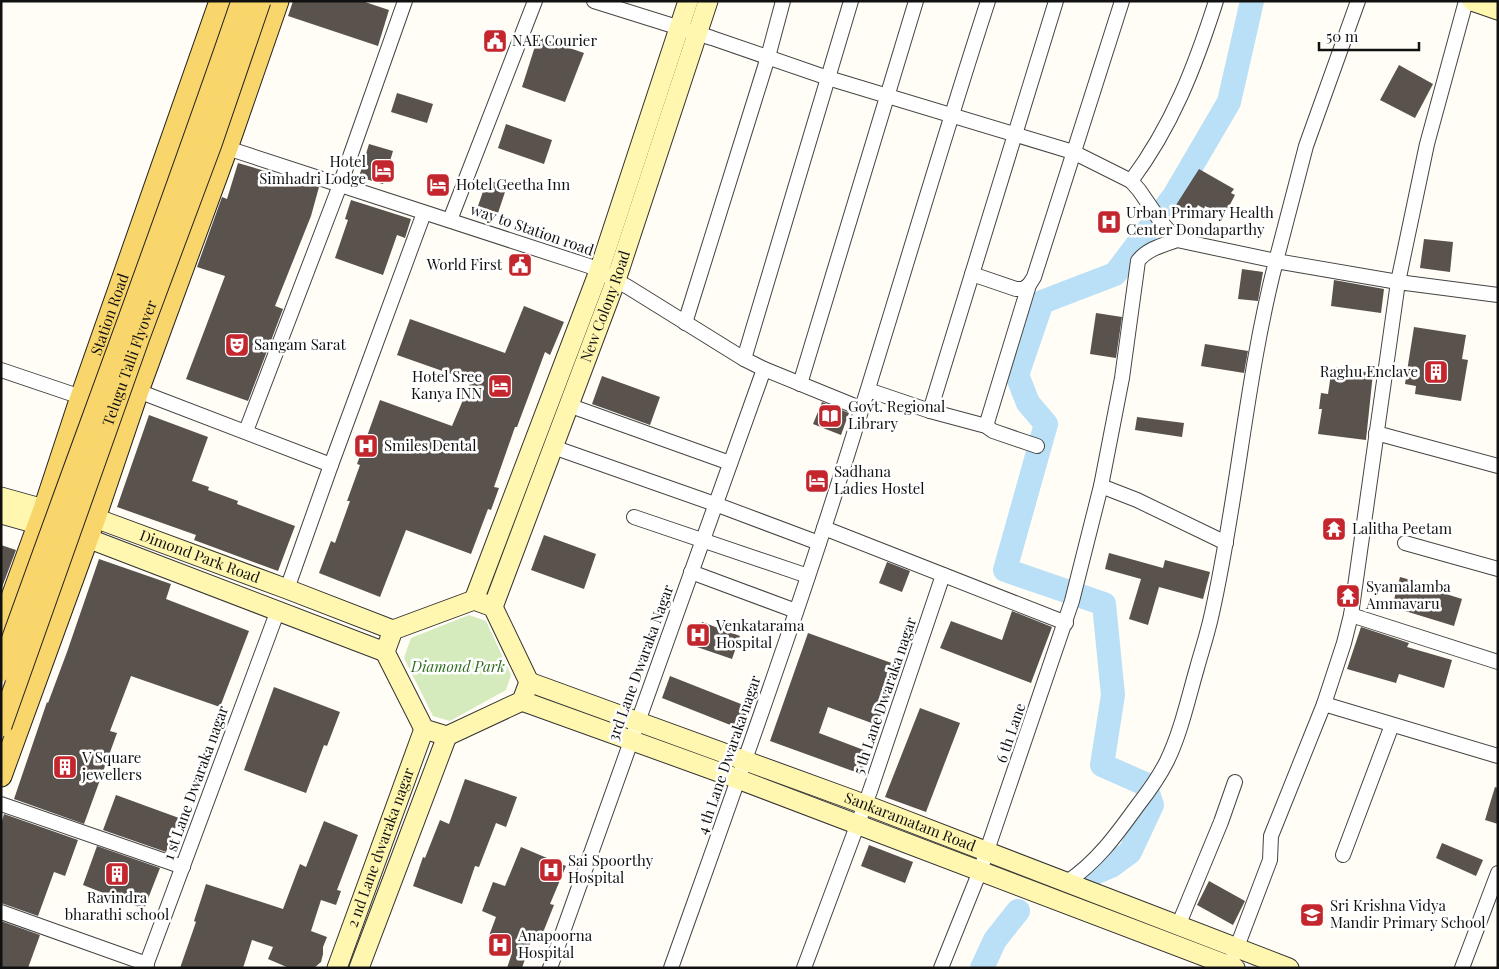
<svg xmlns="http://www.w3.org/2000/svg" width="1499" height="969" font-family="'Playfair Display',serif">
	<rect width="100%" height="100%" fill="#fffdf5"/>
	<polygon fill="#d5ebbd" points="469,615 486,621 511,675 506,690 450,721 433,716 404,658 411,638"/>
	<g fill="none" stroke-linecap="round" stroke-linejoin="round">
		<g stroke="#b9e0f7" stroke-width="24">
			<polyline points="1090,875 1111,866 1130,852 1152,805 1145,784 1102,765 1113,695 1104,604 1005,570 1046,424 1028,403 1017,375 1042,302 1115,274 1174,196 1229,102 1252,1"/>
			<polyline points="982,968 995,940 1018,911"/>
		</g>
	</g>
	<g fill="#5a524d">
		<polygon points="293,1 362,1 389,10 378,46 288,16"/>
		<polygon points="538,37 584,53 565,102 522,87"/>
		<polygon points="1399,65 1433,84 1415,118 1380,100"/>
		<polygon points="397,93 433,104 427,123 391,112"/>
		<polygon points="506,124 552,140 544,164 498,148"/>
		<polygon points="369,144 393,151 383,184 359,177"/>
		<polygon points="238,163 319,187 311,216 275,306 283,309 248,401 186,379 225,276 197,267 222,197 227,199"/>
		<polygon points="1199,169 1234,189 1231,193 1235,195 1224,216 1205,206 1204,209 1198,205 1193,214 1176,205"/>
		<polygon points="487,180 507,186 498,213 478,206"/>
		<polygon points="351,200 411,219 405,238 397,235 383,275 335,258 348,220 345,219"/>
		<polygon points="1424,239 1453,242 1450,272 1420,268"/>
		<polygon points="1242,269 1263,272 1258,301 1238,299"/>
		<polygon points="1334,280 1384,289 1381,313 1331,306"/>
		<polygon points="524,306 564,322 550,355 545,352 517,427 515,427 494,487 499,488 491,510 488,509 471,554 406,530 380,597 319,573 331,541 335,543 350,501 347,501 360,465 357,464 380,400 452,426 471,381 397,355 410,319 505,353"/>
		<polygon points="1096,313 1122,317 1116,358 1090,354"/>
		<polygon points="1414,327 1466,335 1462,359 1468,360 1461,401 1415,394 1416,386 1405,384"/>
		<polygon points="1205,344 1248,351 1244,373 1201,366"/>
		<polygon points="1332,367 1373,373 1366,440 1318,434 1322,409 1319,409 1321,393 1328,394"/>
		<polygon points="602,376 660,397 650,425 592,404"/>
		<polygon points="822,402 849,413 841,435 813,424"/>
		<polygon points="149,415 208,437 192,481 209,487 208,490 238,501 237,504 295,526 278,571 194,540 196,535 117,507"/>
		<polygon points="1137,417 1184,423 1182,437 1135,430"/>
		<polygon points="544,535 596,554 584,589 531,570"/>
		<polygon points="1,545 16,550 1,590"/>
		<polygon points="1109,553 1163,568 1165,560 1210,572 1203,599 1159,587 1148,625 1129,619 1141,579 1105,569"/>
		<polygon points="99,559 171,584 166,599 249,631 220,707 131,676 110,731 117,733 84,824 14,799 47,702 48,703 67,652"/>
		<polygon points="887,562 910,571 902,592 879,583"/>
		<polygon points="1400,577 1411,580 1411,583 1462,599 1454,626 1392,607"/>
		<polygon points="1012,611 1052,627 1031,683 940,648 951,621 1002,640"/>
		<polygon points="702,622 740,636 732,659 694,646"/>
		<polygon points="1361,627 1409,643 1407,647 1452,660 1444,688 1399,674 1396,683 1347,669"/>
		<polygon points="808,633 900,666 877,725 828,707 819,733 869,752 861,774 770,741"/>
		<polygon points="670,676 751,708 743,730 662,698"/>
		<polygon points="274,687 340,712 327,746 324,745 306,793 244,770"/>
		<polygon points="920,708 960,723 926,812 885,797"/>
		<polygon points="465,779 517,797 506,827 496,823 479,867 475,866 462,904 413,886 423,857 425,858 440,820 449,824"/>
		<polygon points="1495,787 1498,788 1498,824 1485,820"/>
		<polygon points="116,795 179,818 166,852 103,830"/>
		<polygon points="4,814 78,840 65,876 54,872 38,916 1,903 1,824"/>
		<polygon points="324,821 358,835 337,890 341,891 336,905 321,900 311,931 327,937 323,947 323,954 321,962 314,968 289,968 268,959 273,947 252,940 243,968 180,968 196,922 194,921 206,884 283,909 300,864 306,867"/>
		<polygon points="1442,843 1483,860 1476,876 1436,858"/>
		<polygon points="869,845 913,862 905,883 861,866"/>
		<polygon points="97,846 160,868 144,909 83,885"/>
		<polygon points="521,847 566,866 550,904 554,905 542,935 534,932 522,968 507,968 512,953 500,949 503,940 489,936 496,917 482,911 493,882 505,886"/>
		<polygon points="1209,881 1245,901 1233,925 1197,905"/>
		<polygon points="1,921 40,935 28,968 1,968"/>
	</g>
	<g fill="none" stroke-linecap="round" stroke-linejoin="round">
		<defs>
			<g id="street">
				<path d="M 594,1 L 712,38 L 828,78 L 1073,152 L 1131,181 L 1139,190 L 1161,222 L 1177,240 L 1276,261 C 1246,377 1238,497 1212,613 C 1208,632 1202,650 1197,668 C 1188,699 1181,732 1167,761 C 1159,777 1149,791 1138,805 C 1117,834 1097,862 1067,882"/>
				<polyline points="1358,1 1306,146 1276,261 1398,282 1427,144 1466,1"/>
				<polyline points="227,148 589,266 628,287 744,359 764,369 862,409"/>
				<path d="M 1131,181 C 1172,126 1195,67 1216,1"/>
				<polyline points="450,220 535,1"/>
				<polyline points="972,274 1016,289 1023,289 1029,285"/>
				<polyline points="685,323 768,57 783,1"/>
				<polyline points="744,359 851,1"/>
				<polyline points="1,370 81,397"/>
				<polyline points="800,384 916,1"/>
				<polyline points="868,390 930,411 986,426 993,431 1037,446"/>
				<polyline points="138,391 331,465"/>
				<polyline points="568,405 730,463"/>
				<polyline points="930,411 1056,1"/>
				<polyline points="986,426 1029,285 1034,277 1122,1"/>
				<polyline points="246,431 340,185 405,1"/>
				<polyline points="1376,433 1498,466"/>
				<polyline points="553,447 715,504 819,543"/>
				<polyline points="1101,486 1137,500 1226,543"/>
				<polyline points="634,517 808,576"/>
				<polyline points="824,528 1066,623"/>
				<polyline points="1405,543 1498,569"/>
				<polyline points="691,572 796,611"/>
				<polyline points="287,589 331,465 424,213"/>
				<polyline points="1351,615 1498,662"/>
				<polyline points="1324,704 1498,756"/>
				<polyline points="1,804 183,867"/>
				<polyline points="1343,855 1392,725"/>
				<polyline points="1,912 147,964"/>
				<polyline points="1178,926 1221,822 1235,782"/>
				<polyline points="145,968 278,610"/>
				<polyline points="550,968 764,369"/>
				<path d="M 671,968 C 723,822 776,676 824,528 C 881,353 931,176 988,1"/>
				<polyline points="804,968 870,791 943,575"/>
				<path d="M 941,968 L 980,871 L 1072,601 L 1101,486 L 1122,378 L 1138,261 C 1147,249 1163,245 1177,240"/>
				<polyline points="1229,968 1270,860 1271,836 1324,704 1344,643 1351,615 1398,282 1498,295"/>
				<polyline points="1462,968 1498,873"/>
			</g>
			<g id="secondary">
				<polyline points="1472,1 1498,10"/>
				<path id="s1" d="M 1,497 L 44,509 L 95,518 L 287,589 L 393,630"/>
				<polyline points="1,514 87,538 385,652"/>
				<polyline points="474,600 599,271 688,1"/>
				<polygon points="474,600 493,607 529,682 522,701 447,736 424,729 385,652 393,630"/>
				<path id="s2" d="M 493,607 L 616,280 L 708,1"/>
				<path id="s3" d="M 529,682 L 853,800 L 1289,968"/>
				<polyline points="522,701 730,776 1235,968"/>
				<path id="s4" d="M 337,968 L 424,729"/>
				<polyline points="359,968 447,736"/>
			</g>
			<g id="primary">
				<path id="s5" d="M 1,627 L 44,509 L 81,397 L 220,1"/>
				<polyline points="1,776 95,518 138,391 227,148 278,1"/>
			</g>
		</defs>
		<use href="#street" stroke="#444" stroke-width="16"/>
		<use href="#secondary" stroke="#333" stroke-width="21"/>
		<use href="#primary" stroke="#222" stroke-width="23"/>
		<use href="#street" stroke="#fff" stroke-width="14"/>
		<use href="#secondary" stroke="#fff6b0" stroke-width="19"/>
		<use href="#primary" stroke="#f9d66b" stroke-width="21"/>
		<defs>
			<g id="primary-bridge">
				<path d="M 1,671 C 81,447 165,226 242,1"/>
				<path id="s6" d="M 1,726 L 139,337 L 211,144 L 260,1"/>
			</g>
		</defs>
		<use href="#primary-bridge" stroke="#222" stroke-width="23" stroke-linecap="butt"/>
		<use href="#primary-bridge" stroke="#f9d66b" stroke-width="21"/>
	</g>
	<defs>
		<symbol id="civic-square" viewBox="-11 -11 22 22"><rect x="-9" y="-9" width="18" height="18" rx="4" fill="#c4262e" stroke="#fff"/><path d="M-.6-6.5H3V-4.5H.6V-3L4-1V1h2V6H-6V1h2V-1L-.6-3ZM-1.2 2.5V6h2.4V2.5Z" fill="#fff"/></symbol>
		<symbol id="hotel-square" viewBox="-11 -11 22 22"><rect x="-9" y="-9" width="18" height="18" rx="4" fill="#c4262e" stroke="#fff"/><path d="M-6-4.5h1.5V1H6V5H4.5V3h-9V5H-6ZM-4 0a1.8 1.8 0 1 1 3.6 0ZM.5 0V-2.5h3Q6-2.5 6 0Z" fill="#fff"/></symbol>
		<symbol id="hospital-square" viewBox="-11 -11 22 22"><rect x="-9" y="-9" width="18" height="18" rx="4" fill="#c4262e" stroke="#fff"/><path d="M-5-5h3v3.5h4V-5h3V5h-3V1.5h-4V5h-3Z" fill="#fff"/></symbol>
		<symbol id="theatre-square" viewBox="-11 -11 22 22"><rect x="-9" y="-9" width="18" height="18" rx="4" fill="#c4262e" stroke="#fff"/><path d="M-5-5.5Q0-4 5-5.5V0Q5 5 0 6Q-5 5-5 0ZM-3.3-2.5H-1v1.5H-3.3ZM1-2.5H3.3v1.5H1ZM-2.8 1Q0 5.5 2.8 1Z" fill="#fff"/></symbol>
		<symbol id="building-square" viewBox="-11 -11 22 22"><rect x="-9" y="-9" width="18" height="18" rx="4" fill="#c4262e" stroke="#fff"/><path d="M-4-6H4V6H1V3H-1V6H-4ZM-2.5-4.3h1.7v1.8h-1.7ZM.8-4.3h1.7v1.8H.8ZM-2.5-1h1.7V.8h-1.7ZM.8-1h1.7V.8H.8Z" fill="#fff"/></symbol>
		<symbol id="library-square" viewBox="-11 -11 22 22"><rect x="-9" y="-9" width="18" height="18" rx="4" fill="#c4262e" stroke="#fff"/><path d="M-6-4Q-3-5.5-.7-3.5V5Q-3 3-6 4ZM6-4Q3-5.5 .7-3.5V5Q3 3 6 4Z" fill="#fff"/></symbol>
		<symbol id="temple-square" viewBox="-11 -11 22 22"><rect x="-9" y="-9" width="18" height="18" rx="4" fill="#c4262e" stroke="#fff"/><path d="M0-6L5-2H3V0L6.5 2.5H4V6H1.5V3h-3V6H-4V2.5H-6.5L-3 0V-2H-5Z" fill="#fff"/></symbol>
		<symbol id="school-square" viewBox="-11 -11 22 22"><rect x="-9" y="-9" width="18" height="18" rx="4" fill="#c4262e" stroke="#fff"/><path d="M0-5L7-2L0 1L-7-2ZM-4 1L0 2.5L4 1V4Q0 6-4 4Z" fill="#fff"/></symbol>
	</defs>
	<g fill-rule="evenodd">
		<use href="#civic-square" x="481" y="27" width="28" height="28"/>
		<use href="#hotel-square" x="369" y="157" width="28" height="28"/>
		<use href="#hotel-square" x="424" y="171" width="28" height="28"/>
		<use href="#hospital-square" x="1095" y="208" width="28" height="28"/>
		<use href="#civic-square" x="506" y="251" width="28" height="28"/>
		<use href="#theatre-square" x="223" y="331" width="28" height="28"/>
		<use href="#building-square" x="1422" y="358" width="28" height="28"/>
		<use href="#hotel-square" x="486" y="372" width="28" height="28"/>
		<use href="#library-square" x="816" y="402" width="28" height="28"/>
		<use href="#hospital-square" x="352" y="432" width="28" height="28"/>
		<use href="#hotel-square" x="803" y="467" width="28" height="28"/>
		<use href="#temple-square" x="1320" y="515" width="28" height="28"/>
		<use href="#temple-square" x="1334" y="582" width="28" height="28"/>
		<use href="#hospital-square" x="684" y="621" width="28" height="28"/>
		<use href="#building-square" x="51" y="753" width="28" height="28"/>
		<use href="#hospital-square" x="537" y="856" width="28" height="28"/>
		<use href="#building-square" x="103" y="860" width="28" height="28"/>
		<use href="#school-square" x="1298" y="901" width="28" height="28"/>
		<use href="#hospital-square" x="486" y="931" width="28" height="28"/>
	</g>
	<g text-anchor="middle" stroke-width="5" stroke-linejoin="round" paint-order="stroke">
		<g font-size="15" fill="#111" stroke="#fff" text-anchor="start">
			<text x="512" y="46">NAE Courier</text>
			<text x="366" y="167" text-anchor="end">Hotel<tspan x="366" dy="17">Simhadri Lodge</tspan></text>
			<text x="456" y="190">Hotel Geetha Inn</text>
			<text x="1126" y="218">Urban Primary Health<tspan x="1126" dy="17">Center Dondaparthy</tspan></text>
			<text x="502" y="270" text-anchor="end">World First</text>
			<text x="254" y="350">Sangam Sarat</text>
			<text x="1418" y="377" text-anchor="end">Raghu Enclave</text>
			<text x="482" y="382" text-anchor="end">Hotel Sree<tspan x="482" dy="17">Kanya INN</tspan></text>
			<text x="848" y="412">Govt. Regional<tspan x="848" dy="17">Library</tspan></text>
			<text x="384" y="451">Smiles Dental</text>
			<text x="834" y="477">Sadhana<tspan x="834" dy="17">Ladies Hostel</tspan></text>
			<text x="1352" y="534">Lalitha Peetam</text>
			<text x="1366" y="592">Syamalamba<tspan x="1366" dy="17">Ammavaru</tspan></text>
			<text x="716" y="631">Venkatarama<tspan x="716" dy="17">Hospital</tspan></text>
			<text x="82" y="763">V Square<tspan x="82" dy="17">jewellers</tspan></text>
			<text x="568" y="866">Sai Spoorthy<tspan x="568" dy="17">Hospital</tspan></text>
			<text x="117" y="903" text-anchor="middle">Ravindra<tspan x="117" dy="17">bharathi school</tspan></text>
			<text x="1330" y="911">Sri Krishna Vidya<tspan x="1330" dy="17">Mandir Primary School</tspan></text>
			<text x="518" y="941">Anapoorna<tspan x="518" dy="17">Hospital</tspan></text>
		</g>
		<g font-size="15" fill="#111" stroke="#fff">
			<text transform="translate(532 230) rotate(19)" y="5">way to Station road</text>
			<text dy="5" stroke="none"><textPath href="#s2" startOffset="321">New Colony Road</textPath></text>
			<text dy="5" stroke="none"><textPath href="#s5" startOffset="331">Station Road</textPath></text>
			<text dy="5" stroke="none"><textPath href="#s6" startOffset="385">Telugu Talli Flyover</textPath></text>
			<text dy="5" stroke="none"><textPath href="#s1" startOffset="208">Dimond Park Road</textPath></text>
			<text transform="translate(641 663) rotate(-70)" y="5">3rd Lane Dwaraka Nagar</text>
			<text transform="translate(885 696) rotate(-71)" y="5">5 th Lane Dwaraka nagar</text>
			<text transform="translate(1011 733) rotate(-71)" y="5">6 th Lane</text>
			<text transform="translate(729 755) rotate(-71)" y="5">4 th Lane Dwaraka nagar</text>
			<text transform="translate(196 783) rotate(-70)" y="5">1 st Lane Dwaraka nagar</text>
			<text dy="5" stroke="none"><textPath href="#s3" startOffset="406">Sankaramatam Road</textPath></text>
			<text dy="5" stroke="none"><textPath href="#s4" startOffset="128">2 nd Lane dwaraka nagar</textPath></text>
		</g>
		<g font-size="15" font-style="italic" fill="#2f6b1f" stroke="#fff">
			<text x="458" y="672">Diamond Park</text>
		</g>
	</g>
	<rect width="1499" height="969" fill="none" stroke="#111111" stroke-width="5"/>
	<path d="M1319 42v8h100v-8" fill="none" stroke="#111111" stroke-width="2.5"/>
	<text x="1326" y="42" font-size="15" fill="#111111" stroke="#ffffff" stroke-width="4" paint-order="stroke">50 m</text>
</svg>
